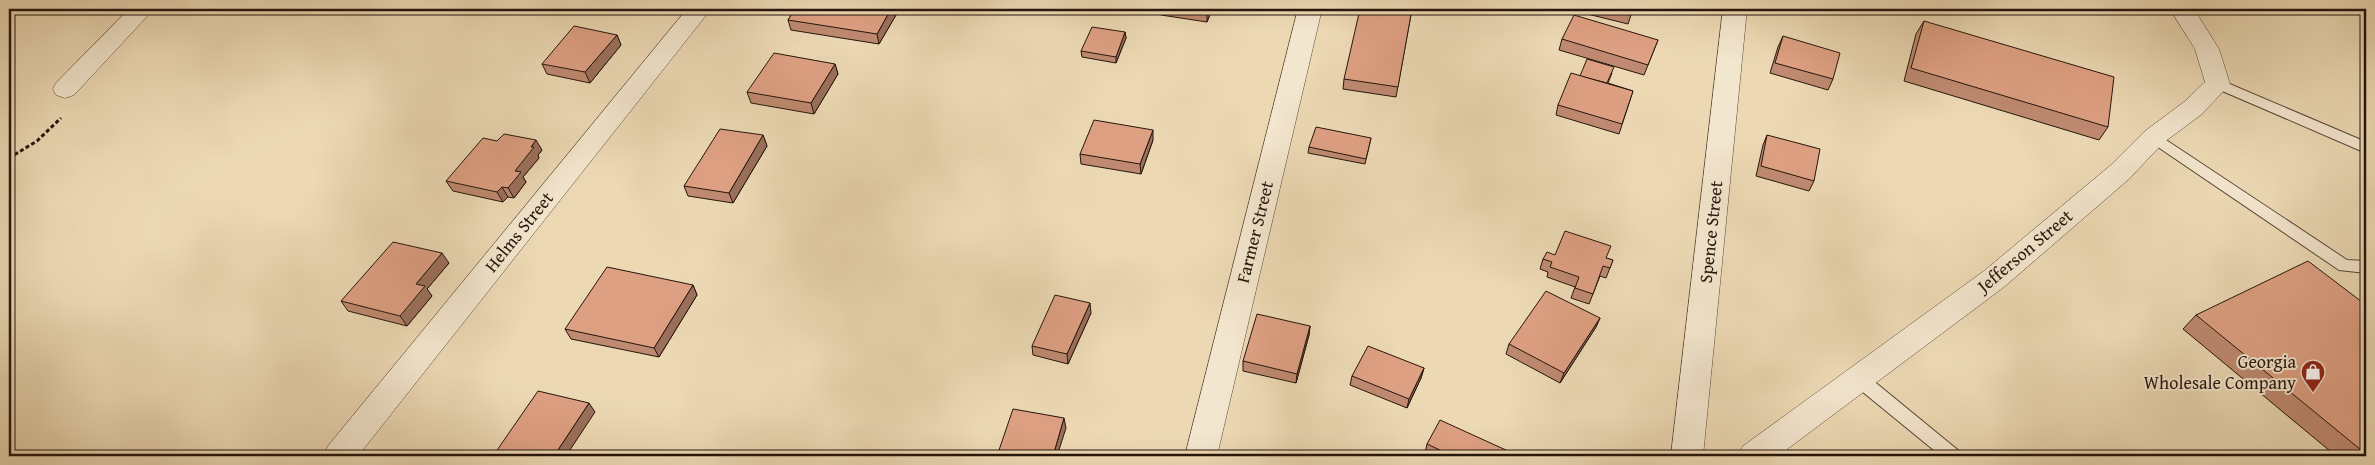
<svg xmlns="http://www.w3.org/2000/svg" width="2375" height="465" font-family="'Gentium Book Plus',serif">
	<rect width="100%" height="100%" fill="#ecd9b4"/>
	<filter id="stains"><feTurbulence type="fractalNoise" baseFrequency=".004" numOctaves="4"/><feColorMatrix values="0 0 0 0 .2 0 0 0 0 .09 0 0 0 0 .02 0 0 0 .5 -.17"/></filter>
	<radialGradient id="worn" r=".72"><stop offset=".6" stop-color="#630" stop-opacity="0"/><stop offset="1" stop-color="#630" stop-opacity=".3"/></radialGradient>
	<g fill="none" stroke-linecap="round" stroke-linejoin="round">
		<defs>
			<g id="service">
				<polygon points="2218,79 2366,142 2366,153 2213,87 2211,84"/>
				<polygon points="2154,132 2347,260 2366,261 2366,273 2339,270 2149,141 2147,137 2149,133"/>
				<polygon points="1859,372 1865,374 1959,451 1961,456 1941,456 1853,384 1851,379 1853,374"/>
			</g>
			<g id="minor">
				<polygon points="129,9 154,9 74,95 65,98 56,95 53,89 56,83"/>
				<polygon points="687,9 711,9 358,456 323,456 328,446"/>
				<polygon points="1298,9 1322,9 1217,456 1185,456"/>
				<polygon points="1723,9 1747,9 1703,456 1671,456"/>
			</g>
			<polygon id="tertiary" points="2170,9 2194,9 2219,49 2230,84 2202,114 2163,143 2129,179 2004,287 1778,456 1738,456 1743,446 1984,271 2111,165 2145,131 2184,102 2205,82 2195,49"/>
		</defs>
		<use href="#service" stroke="#574636" stroke-width="2"/>
		<use href="#minor" stroke="#574636" stroke-width="1"/>
		<use href="#tertiary" stroke="#574636" stroke-width="1"/>
		<polyline stroke="#25150c" stroke-width="3" stroke-dasharray="4 2.5" stroke-linecap="butt" points="9,158 37,141 61,118"/>
		<use href="#service" fill="#f3e6ce" fill-rule="evenodd"/>
		<use href="#minor" fill="#f3e6ce" fill-rule="evenodd"/>
		<use href="#tertiary" fill="#f3e6ce" fill-rule="evenodd"/>
	</g>
	<g fill="#bf8a71" stroke="#25150c">
		<polygon points="615,9 664,9 661,13 648,13"/>
		<polygon points="795,9 895,9 896,15 879,44 791,30 788,20"/>
		<polygon points="1161,9 1212,9 1207,22 1161,15"/>
		<polygon points="1412,9 1396,97 1343,89 1344,79"/>
		<polygon points="1567,9 1633,9 1628,24"/>
		<polygon points="1924,21 2108,127 2099,140 1904,81 1916,34"/>
		<polygon points="1125,32 1126,38 1116,63 1082,57 1081,51"/>
		<polygon points="617,35 621,45 590,83 547,74 542,64"/>
		<polygon points="1783,36 1833,79 1828,90 1770,73 1778,47"/>
		<polygon points="1562,39 1658,40 1644,75 1559,50"/>
		<polygon points="835,64 838,74 814,114 751,103 747,92"/>
		<polygon points="1612,73 1608,83 1633,91 1619,134 1556,115 1558,105 1580,76"/>
		<polygon points="763,135 767,146 733,203 688,196 684,186"/>
		<polygon points="1767,135 1814,181 1809,191 1756,176 1763,145"/>
		<polygon points="1371,138 1365,164 1308,153 1309,147"/>
		<polygon points="1153,140 1141,174 1081,164 1080,154"/>
		<polygon points="542,150 538,155 539,158 523,177 526,182 514,198 508,197 503,202 453,191 446,181"/>
		<polygon points="1555,255 1606,258 1613,260 1606,278 1600,276 1589,304 1571,298 1575,287 1547,277 1548,272 1540,269 1543,259"/>
		<polygon points="449,263 427,289 432,296 407,326 348,311 341,301"/>
		<polygon points="693,285 697,295 659,357 571,339 565,329"/>
		<polygon points="2366,305 2366,456 2336,456 2183,329 2196,315"/>
		<polygon points="1091,313 1068,364 1033,355 1032,346"/>
		<polygon points="1600,318 1596,327 1560,383 1506,354 1509,344"/>
		<polygon points="1310,326 1309,335 1296,383 1243,371 1243,361"/>
		<polygon points="1424,368 1421,378 1407,408 1350,385 1352,376"/>
		<polygon points="1427,444 1519,456 1430,456 1425,453"/>
	</g>
	<g fill="#9b705c" stroke="#25150c">
		<polygon points="659,9 664,9 661,13"/>
		<polygon points="891,9 895,9 896,15 879,44 877,34"/>
		<polygon points="1208,9 1212,9 1207,22 1207,12"/>
		<polygon points="1125,32 1126,38 1116,63 1116,57"/>
		<polygon points="617,35 621,45 590,83 585,72"/>
		<polygon points="835,64 838,74 814,114 811,103"/>
		<polygon points="1153,130 1153,140 1141,174 1140,164"/>
		<polygon points="763,135 767,146 733,203 729,193"/>
		<polygon points="536,140 542,150 538,155 539,158 523,177 526,182 514,198 508,188 515,171"/>
		<polygon points="502,187 508,197 503,202 497,192"/>
		<polygon points="442,253 449,263 427,289 432,296 407,326 400,316 416,284"/>
		<polygon points="693,285 697,295 659,357 654,348"/>
		<polygon points="1090,303 1091,313 1068,364 1067,354"/>
		<polygon points="1600,318 1596,327 1560,383 1564,373"/>
		<polygon points="1310,326 1309,335 1296,383 1297,374"/>
		<polygon points="1424,368 1421,378 1407,408 1409,399"/>
		<polygon points="589,403 595,412 566,456 554,456"/>
		<polygon points="1064,418 1066,428 1057,456 1053,456"/>
	</g>
	<g fill="#dea083" stroke="#25150c">
		<polygon points="795,9 891,9 877,34 788,20"/>
		<polygon points="1188,9 1208,9 1207,12"/>
		<polygon points="1360,9 1412,9 1398,87 1344,79"/>
		<polygon points="1611,9 1633,9 1631,14"/>
		<polygon points="1574,15 1658,40 1648,65 1562,39"/>
		<polygon points="1924,21 2114,77 2108,127 1911,68"/>
		<polygon points="574,26 617,35 585,72 542,64"/>
		<polygon points="1092,27 1125,32 1116,57 1081,51"/>
		<polygon points="1783,36 1840,53 1833,79 1775,63"/>
		<polygon points="774,53 835,64 811,103 747,92"/>
		<polygon points="1587,59 1614,67 1607,83 1580,76"/>
		<polygon points="1571,73 1633,91 1622,124 1558,105"/>
		<polygon points="1094,120 1153,130 1140,164 1080,154"/>
		<polygon points="1316,127 1371,138 1366,159 1309,147"/>
		<polygon points="720,129 763,135 729,193 684,186"/>
		<polygon points="504,134 536,140 531,147 534,147 515,171 521,172 508,188 502,187 497,192 446,181 483,138 497,141"/>
		<polygon points="1767,135 1820,149 1814,181 1761,166"/>
		<polygon points="1565,231 1611,246 1606,258 1613,260 1610,268 1603,266 1593,294 1575,288 1579,277 1550,267 1552,262 1543,259 1547,252 1555,255"/>
		<polygon points="393,242 442,253 416,284 425,286 400,316 341,301"/>
		<polygon points="2308,261 2366,305 2366,454 2196,315"/>
		<polygon points="607,267 693,285 654,348 565,329"/>
		<polygon points="1546,291 1600,318 1564,373 1509,344"/>
		<polygon points="1055,295 1090,303 1067,354 1032,346"/>
		<polygon points="1257,314 1310,326 1297,374 1243,361"/>
		<polygon points="1368,346 1424,368 1409,399 1352,376"/>
		<polygon points="538,391 589,403 554,456 493,456"/>
		<polygon points="1013,409 1064,418 1053,456 997,456"/>
		<polygon points="1440,420 1519,456 1436,456 1440,450 1427,444"/>
	</g>
	<defs>
		<symbol id="shop-pin" viewBox="-11 -11 22 30"><path d="M0 17L-7.5 6A9.5 9.5 0 1 1 7.5 6Z" fill="#8f2418" stroke="#f3e6ce"/><path d="M-5-2.5h2.3a2.7 3.5 0 0 1 5.4 0H5L5.5 6h-11ZM-1.5-2.5h3a1.5 2.3 0 0 0-3 0Z" fill="#fff"/></symbol>
	</defs>
	<g fill-rule="evenodd">
		<use href="#shop-pin" x="2299" y="358" width="28" height="38"/>
	</g>
	<g text-anchor="middle" stroke-width="4" stroke-linejoin="round" paint-order="stroke">
		<g font-size="18" fill="#25150c" stroke="#f3e6ce">
			<text transform="translate(519 232) rotate(-51)" y="6">Helms Street</text>
			<text transform="translate(1255 232) rotate(-76)" y="6">Farmer Street</text>
			<text transform="translate(1711 232) rotate(-84)" y="6">Spence Street</text>
			<text transform="translate(2025 251) rotate(-40)" y="6">Jefferson Street</text>
		</g>
		<g font-size="18" fill="#25150c" stroke="#f3e6ce" text-anchor="end">
			<text x="2296" y="368">Georgia<tspan x="2296" dy="21">Wholesale Company</tspan></text>
		</g>
	</g>
	<rect width="2375" height="465" fill="none" stroke="#ecd9b4" stroke-width="30"/>
	<rect x="10" y="10" width="2355" height="445" fill="none" stroke="#25150c" stroke-width="2.5"/>
	<rect x="15" y="15" width="2345" height="435" fill="none" stroke="#25150c"/>
	<rect width="100%" height="100%" filter="url(#stains)"/>
	<rect width="100%" height="100%" fill="url(#worn)"/>
</svg>
